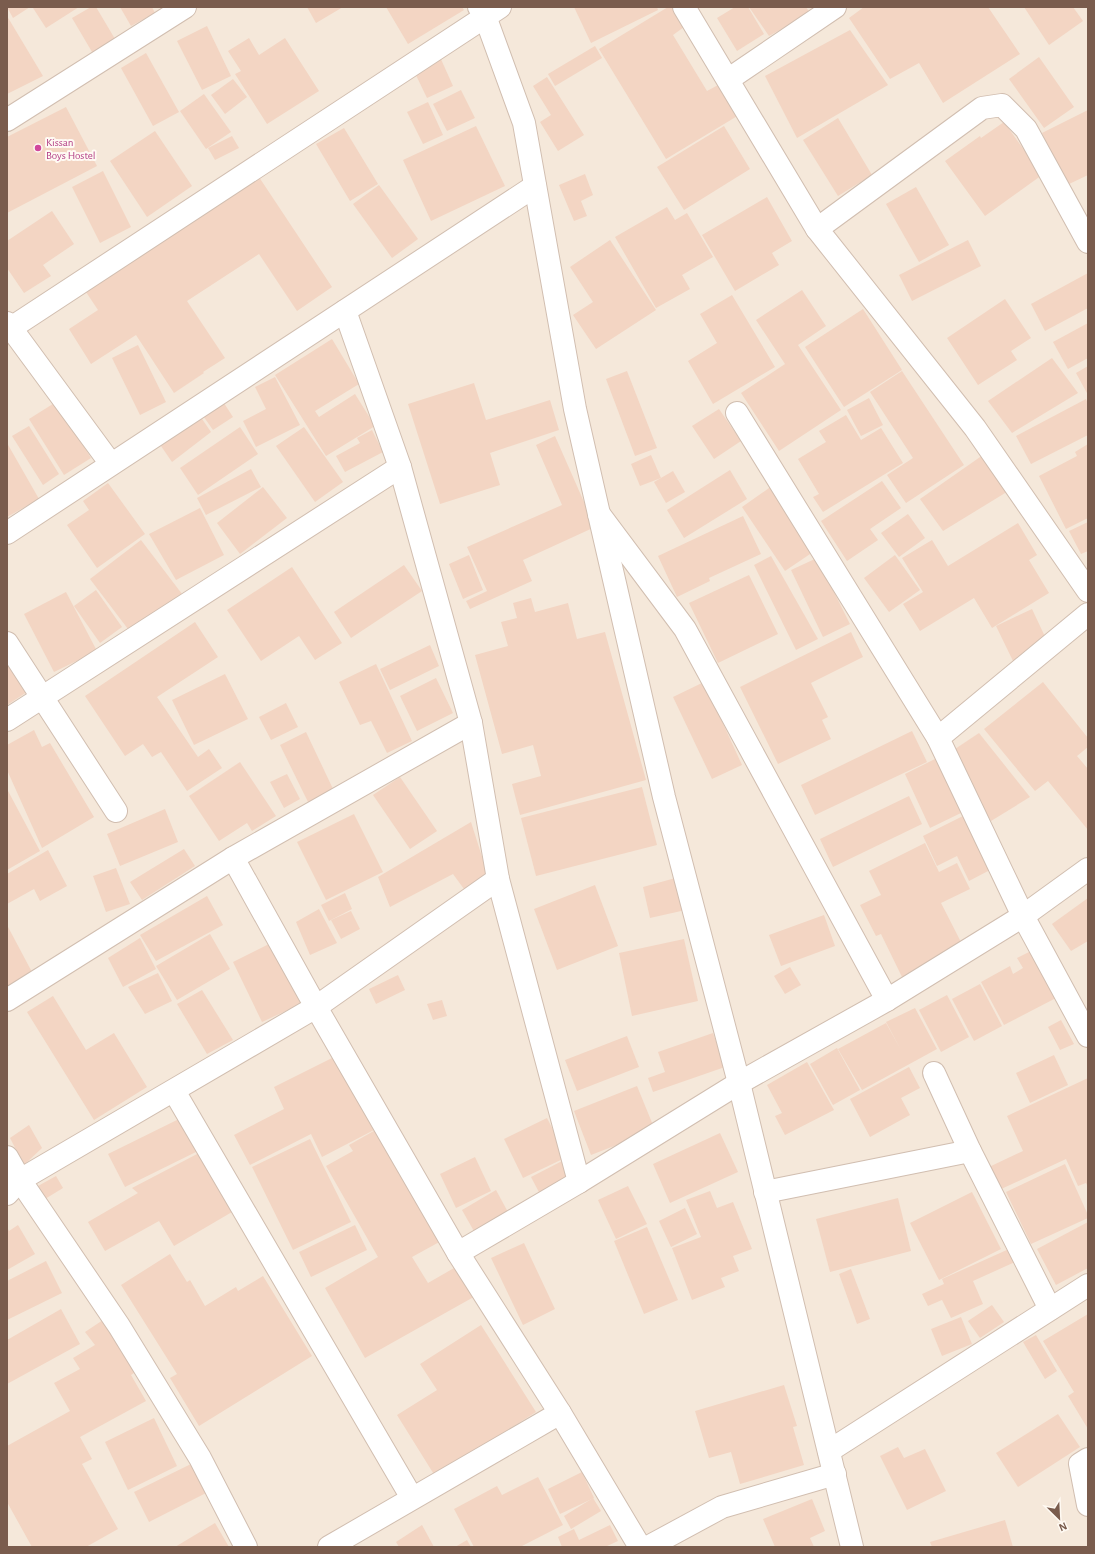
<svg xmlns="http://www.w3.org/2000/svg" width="1095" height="1554" font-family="'Alegreya Sans',sans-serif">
	<rect width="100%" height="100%" fill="#fdf6ec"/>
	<rect fill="#f5e8da" x="7" y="7" width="1081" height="1540"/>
	<g fill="#f3d5c3">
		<polygon points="7,7 30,7 13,18"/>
		<polygon points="35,7 79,7 46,28 33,8"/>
		<polygon points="91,7 96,7 118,44 95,57 72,18"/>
		<polygon points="120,7 152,7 155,13 131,26"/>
		<polygon points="307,7 343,7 316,23"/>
		<polygon points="386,7 462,7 464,10 408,44"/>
		<polygon points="574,7 657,7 658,10 591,43"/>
		<polygon points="668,7 672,7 684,27 673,35 707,91 720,84 739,115 666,159 599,49"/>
		<polygon points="735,7 748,7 764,34 737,51 717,18"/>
		<polygon points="749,7 806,7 810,13 769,36"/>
		<polygon points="864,7 988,7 1020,54 943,103 919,63 890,79 849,18"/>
		<polygon points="1024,7 1073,7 1083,21 1049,45"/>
		<polygon points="7,16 43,76 7,94"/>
		<polygon points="207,26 231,76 202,90 177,41"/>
		<polygon points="850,30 888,85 797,138 765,76"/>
		<polygon points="249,38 259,55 285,38 319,91 267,124 235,74 241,71 228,51"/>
		<polygon points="595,46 602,58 555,86 548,74"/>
		<polygon points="146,53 179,112 153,126 121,68"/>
		<polygon points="440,57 453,86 427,98 413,69"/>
		<polygon points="1039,57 1074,107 1044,128 1009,79"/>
		<polygon points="547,77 584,135 558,151 540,122 551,115 533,86"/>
		<polygon points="233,79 247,97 225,114 211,95"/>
		<polygon points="461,90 475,118 447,131 433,104"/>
		<polygon points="204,94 231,132 206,149 180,111"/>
		<polygon points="428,102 443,135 423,144 407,112"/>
		<polygon points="66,107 97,166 7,213 7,137"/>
		<polygon points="1088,110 1088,175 1067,185 1042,133"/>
		<polygon points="838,118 872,175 838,196 803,140"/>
		<polygon points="1004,122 1042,175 985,216 945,161 980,136 981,138"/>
		<polygon points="476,126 505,186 431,221 403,160"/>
		<polygon points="724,126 750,169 684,210 657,167"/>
		<polygon points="344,128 378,184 350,201 316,144"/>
		<polygon points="155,131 192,186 147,217 110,161"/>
		<polygon points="232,136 239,148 215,160 208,148"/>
		<polygon points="103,171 131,227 100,243 72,187"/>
		<polygon points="257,174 332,287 297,311 259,254 187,301 225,358 203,372 204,373 174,393 136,335 91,364 69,329 98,310 84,289"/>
		<polygon points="585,174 593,195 581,201 587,216 574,221 559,185"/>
		<polygon points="379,185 418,239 392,258 353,204"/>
		<polygon points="916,187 949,245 919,262 886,204"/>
		<polygon points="767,197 792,241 772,253 779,265 735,291 702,235"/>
		<polygon points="667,207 675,220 687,213 713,257 682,275 690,289 656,308 615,237"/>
		<polygon points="52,211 74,244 43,265 51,276 24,293 7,268 7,241"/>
		<polygon points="610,240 656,310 596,349 573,315 593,302 570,267"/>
		<polygon points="968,240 981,266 912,301 899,275"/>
		<polygon points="1088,273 1088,308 1045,331 1031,304"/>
		<polygon points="802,290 826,326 798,345 841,410 779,451 741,393 785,364 756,320"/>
		<polygon points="732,295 775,367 713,404 688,361 717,343 700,314"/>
		<polygon points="1005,299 1031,338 1011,351 1017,360 978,385 947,338"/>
		<polygon points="863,309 902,370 844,407 805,347"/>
		<polygon points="1088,323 1088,358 1068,369 1053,342"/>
		<polygon points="332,339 359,384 315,411 319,417 355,394 375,426 326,456 275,375"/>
		<polygon points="138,345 166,402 140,415 112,358"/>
		<polygon points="1052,358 1078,393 1012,433 988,401"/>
		<polygon points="1088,366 1088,395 1076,373"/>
		<polygon points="627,371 657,448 635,456 606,379"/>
		<polygon points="902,371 964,465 906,503 887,475 913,458 870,392"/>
		<polygon points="275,377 300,425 256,447 243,421 266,409 255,387"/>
		<polygon points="474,383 486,420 550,400 559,430 490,453 500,485 440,504 408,404"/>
		<polygon points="869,398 883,425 861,436 847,410"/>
		<polygon points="1086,399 1088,404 1088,435 1031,464 1016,436"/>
		<polygon points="222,400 233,417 213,430 201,413"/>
		<polygon points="56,402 91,458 64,475 29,419"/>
		<polygon points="719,409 741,441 714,459 692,426"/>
		<polygon points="846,415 861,440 881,428 903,463 823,512 813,497 819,494 798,459 826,442 819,431"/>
		<polygon points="200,416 211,432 172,462 161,446"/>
		<polygon points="29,426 59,474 43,485 12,436"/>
		<polygon points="240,427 258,454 198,495 180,468"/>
		<polygon points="304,427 343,482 315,502 276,446"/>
		<polygon points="372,430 383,452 345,472 336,456 360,443 357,438"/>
		<polygon points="555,436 595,527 523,560 532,581 470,609 466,601 487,591 467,547 562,505 536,445"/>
		<polygon points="7,443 39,499 7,517"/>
		<polygon points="1088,444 1088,518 1066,529 1039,476 1077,456 1075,452"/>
		<polygon points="651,455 661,478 640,486 631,464"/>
		<polygon points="983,455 1010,490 943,531 920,499"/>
		<polygon points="251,469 261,487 206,515 197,498"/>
		<polygon points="730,470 747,499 684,538 667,510"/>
		<polygon points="673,471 685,492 666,503 654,482"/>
		<polygon points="882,481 901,508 870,529 878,540 847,561 821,521"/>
		<polygon points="108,483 145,534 97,568 67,525 89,510 83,501"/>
		<polygon points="772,486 816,550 785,571 742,507"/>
		<polygon points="263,487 287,518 240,554 217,523"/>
		<polygon points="200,508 224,555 176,580 149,534"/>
		<polygon points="908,514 925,538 899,557 881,533"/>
		<polygon points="743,516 761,554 709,578 710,581 677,597 658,556"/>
		<polygon points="1088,522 1088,551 1081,554 1069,531"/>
		<polygon points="1018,523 1037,555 1029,560 1049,593 992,628 974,598 920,631 903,604 923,592 902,558 932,540 948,566"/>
		<polygon points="141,540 182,594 131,633 90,579"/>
		<polygon points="469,555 483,590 463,599 449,564"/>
		<polygon points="895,555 920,590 889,612 864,578"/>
		<polygon points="771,556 818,639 796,650 754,565"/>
		<polygon points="817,558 850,624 823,637 791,570"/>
		<polygon points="404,565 422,591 351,638 334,612"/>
		<polygon points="292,567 342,643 315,660 299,636 261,661 227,610"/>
		<polygon points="749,575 778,634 718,663 689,603"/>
		<polygon points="96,590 122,627 100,643 74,606"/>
		<polygon points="66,592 97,651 54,672 24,614"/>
		<polygon points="531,598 535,612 568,603 577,639 605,632 646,780 520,815 512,784 541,776 533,745 502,754 475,655 508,646 501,622 517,618 513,603"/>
		<polygon points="1032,609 1049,645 1013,661 996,626"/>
		<polygon points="195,622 218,657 157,697 198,757 209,749 222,768 187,791 161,752 152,757 143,744 125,756 85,696"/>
		<polygon points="851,632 863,657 811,683 828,717 822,720 831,739 778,764 740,687"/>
		<polygon points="430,645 439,666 390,690 380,669"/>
		<polygon points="7,654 30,690 7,705"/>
		<polygon points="376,664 412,741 387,753 371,721 360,725 339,682"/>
		<polygon points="225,674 248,719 194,745 172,700"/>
		<polygon points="436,678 453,713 417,731 400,696"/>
		<polygon points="704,682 742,765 712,779 673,697"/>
		<polygon points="1043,682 1088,738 1088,747 1077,756 1088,769 1088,830 1048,781 1035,791 984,729"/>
		<polygon points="286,703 298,727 271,740 259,717"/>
		<polygon points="34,730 42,747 50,743 94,817 42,848 7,770 7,745"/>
		<polygon points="912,731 927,762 815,815 801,785"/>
		<polygon points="306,732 334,791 309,804 280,745"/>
		<polygon points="979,733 1030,797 991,821 949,753"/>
		<polygon points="937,758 963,812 930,828 905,774"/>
		<polygon points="240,762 276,816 252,831 247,823 219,841 189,796"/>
		<polygon points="287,774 300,799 284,808 270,782"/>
		<polygon points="400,777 437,831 410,849 373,795"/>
		<polygon points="642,787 657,845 536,876 521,818"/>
		<polygon points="7,789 40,851 7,870"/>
		<polygon points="909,796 922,824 833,867 820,839"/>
		<polygon points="165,809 178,842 120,866 107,834"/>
		<polygon points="354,814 383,872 326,900 297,842"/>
		<polygon points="963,816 990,870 969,881 957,856 937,866 923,836"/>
		<polygon points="471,822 489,879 464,889 453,874 390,907 378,877"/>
		<polygon points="925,843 939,872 957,863 970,889 941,903 963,946 902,977 881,934 876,936 860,905 881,895 869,871"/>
		<polygon points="184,849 195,866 142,900 130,882"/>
		<polygon points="48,850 67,886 40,901 34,889 7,904 7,874"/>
		<polygon points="116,868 130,904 106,912 93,876"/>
		<polygon points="679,877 690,909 650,918 643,887"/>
		<polygon points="595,885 618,946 557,970 534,909"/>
		<polygon points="345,893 352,909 329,921 321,905"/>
		<polygon points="207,896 223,925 156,961 140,935"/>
		<polygon points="1088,898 1088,941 1071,951 1052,924"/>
		<polygon points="319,909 337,943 310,955 296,922"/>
		<polygon points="351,911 360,929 341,939 331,920"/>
		<polygon points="824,915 835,946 781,966 769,935"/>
		<polygon points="7,925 33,974 7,988"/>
		<polygon points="210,934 230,969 177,1000 156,966"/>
		<polygon points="140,938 156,969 123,987 108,958"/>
		<polygon points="684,939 698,1001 632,1016 619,953"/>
		<polygon points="271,943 301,1004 262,1022 233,962"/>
		<polygon points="1037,948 1056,998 1004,1025 981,982 1010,966 1013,974 1023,968 1017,958"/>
		<polygon points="790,967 801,985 785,994 774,976"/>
		<polygon points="158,973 172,1001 145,1014 128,987"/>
		<polygon points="398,975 405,990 376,1004 369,989"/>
		<polygon points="980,984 1002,1026 974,1041 952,999"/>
		<polygon points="202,990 233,1040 207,1054 177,1004"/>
		<polygon points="947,995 969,1037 941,1052 919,1010"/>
		<polygon points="53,996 86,1050 114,1033 147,1087 94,1120 27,1012"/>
		<polygon points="442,1000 447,1016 433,1020 427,1004"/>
		<polygon points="915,1008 937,1049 862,1090 838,1049 886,1023 901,1050 886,1022"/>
		<polygon points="1061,1020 1074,1044 1060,1050 1048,1027"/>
		<polygon points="713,1033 725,1067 653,1092 648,1078 665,1072 658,1052"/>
		<polygon points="627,1036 639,1067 577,1091 565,1060"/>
		<polygon points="837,1048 860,1090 833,1105 810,1064"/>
		<polygon points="1054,1055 1068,1085 1030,1103 1016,1073"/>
		<polygon points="336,1056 374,1130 322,1157 311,1134 250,1165 234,1135 284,1109 274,1087"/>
		<polygon points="807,1062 834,1110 785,1135 775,1116 782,1113 767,1085"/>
		<polygon points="909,1067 920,1088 901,1098 910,1115 870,1137 850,1099"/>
		<polygon points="1088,1078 1088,1187 1086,1183 1078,1186 1066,1159 999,1190 989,1167 1023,1151 1007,1116"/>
		<polygon points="637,1086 655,1130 591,1155 574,1111"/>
		<polygon points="183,1117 200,1150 125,1187 108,1154"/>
		<polygon points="547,1118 567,1157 523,1178 504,1139"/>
		<polygon points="29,1125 42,1148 24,1165 10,1138"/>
		<polygon points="379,1128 443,1240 412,1257 428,1283 461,1264 479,1294 365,1358 325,1288 378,1257 326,1166 353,1151 349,1145"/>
		<polygon points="720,1133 738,1172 670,1203 653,1164"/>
		<polygon points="310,1139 351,1222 293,1250 252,1167"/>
		<polygon points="199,1153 232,1212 174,1246 159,1221 105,1251 88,1222 138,1193 132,1188"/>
		<polygon points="475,1157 491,1191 456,1208 440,1174"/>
		<polygon points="564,1160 574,1179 541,1196 531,1177"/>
		<polygon points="1065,1164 1088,1215 1088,1218 1031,1244 1006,1192"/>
		<polygon points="56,1176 63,1188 45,1199 38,1186"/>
		<polygon points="628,1186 647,1224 616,1239 598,1200"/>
		<polygon points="496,1190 509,1214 475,1233 462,1210"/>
		<polygon points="710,1191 717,1208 733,1202 752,1249 733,1256 739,1271 721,1278 725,1287 692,1300 672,1248 701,1237 686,1200"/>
		<polygon points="972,1192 1001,1249 939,1280 910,1223"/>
		<polygon points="898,1198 911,1251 830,1272 816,1219"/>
		<polygon points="685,1208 697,1234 671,1247 659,1221"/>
		<polygon points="1088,1222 1088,1268 1056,1285 1037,1249"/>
		<polygon points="18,1225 35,1254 7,1270 7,1227 9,1231"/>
		<polygon points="355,1225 367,1250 311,1277 299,1252"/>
		<polygon points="647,1227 678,1300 644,1314 614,1241"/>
		<polygon points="524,1243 555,1309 523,1325 491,1258"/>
		<polygon points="1009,1249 1015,1262 973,1281 983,1304 951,1318 942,1300 928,1306 922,1294 944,1284 942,1279"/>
		<polygon points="170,1254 187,1282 190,1280 205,1306 236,1287 238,1291 263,1276 312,1356 199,1426 170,1378 177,1374 121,1285"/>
		<polygon points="46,1261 62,1293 7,1320 7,1281"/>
		<polygon points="851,1269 870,1319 857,1324 839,1274"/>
		<polygon points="992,1305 1004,1322 980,1338 968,1321"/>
		<polygon points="61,1309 80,1344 7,1384 7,1340"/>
		<polygon points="1088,1314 1088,1429 1068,1396 1074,1392 1043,1341"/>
		<polygon points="961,1317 972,1344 942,1356 931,1329"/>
		<polygon points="103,1320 137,1371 131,1375 146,1401 80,1437 92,1459 82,1464 118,1529 86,1547 32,1547 7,1502 7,1446 70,1411 54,1383 80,1369 73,1358 95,1345 85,1332"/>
		<polygon points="481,1325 536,1412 435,1476 397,1415 437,1390 420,1364"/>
		<polygon points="1036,1335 1057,1371 1045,1379 1023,1342"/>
		<polygon points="784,1385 797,1426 793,1427 804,1465 740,1484 731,1452 709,1458 695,1411"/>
		<polygon points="1058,1414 1080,1447 1018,1487 996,1453"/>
		<polygon points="154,1418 177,1466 128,1490 105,1442"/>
		<polygon points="898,1447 904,1458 925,1449 946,1491 907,1510 880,1456"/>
		<polygon points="193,1463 208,1492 149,1522 134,1492"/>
		<polygon points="582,1472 594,1498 560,1514 548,1489"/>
		<polygon points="538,1477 563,1525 520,1547 474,1547 454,1509 497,1486 502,1495"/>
		<polygon points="593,1498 601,1511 571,1529 564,1516"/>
		<polygon points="812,1499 825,1531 810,1538 814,1547 775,1547 763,1519"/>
		<polygon points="1005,1520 1013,1547 932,1547 930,1542"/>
		<polygon points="215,1523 229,1547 175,1547"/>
		<polygon points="422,1525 434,1547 399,1547 396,1542"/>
		<polygon points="610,1525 618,1541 605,1547 562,1547 558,1537 574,1529 579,1540"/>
		<polygon points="467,1540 471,1547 455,1547"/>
	</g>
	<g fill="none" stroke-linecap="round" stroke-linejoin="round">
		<defs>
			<g id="minor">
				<polyline points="684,7 817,229"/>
				<polyline points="729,79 835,7"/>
				<polyline points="7,120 185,7"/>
				<polyline points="1088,242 1026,129 1002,105 982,108 817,229 975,428 1088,591"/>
				<polyline points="345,311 400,467 471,723 498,879 579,1182"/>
				<polyline points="7,323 11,328 500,7"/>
				<polyline points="11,328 111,464"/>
				<polyline points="737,413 938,738"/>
				<polyline points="599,514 685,629 887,1000"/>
				<polyline points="7,533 535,186"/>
				<polyline points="1088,614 938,738 1023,916 1088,1036"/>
				<polyline points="7,643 116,811"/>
				<polyline points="7,720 400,467"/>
				<polyline points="233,858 316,1007 458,1253"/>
				<polyline points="7,1000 233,858 471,723"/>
				<polyline points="934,1073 970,1151"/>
				<polyline points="174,1091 412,1498"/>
				<polyline points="7,1157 20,1180 119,1326 200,1458 246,1547"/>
				<polyline points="765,1192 970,1151 1050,1309"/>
				<polyline points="7,1194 20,1180 316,1007 498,879"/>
				<polyline points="829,1451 1088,1285"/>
				<polyline points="1088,1459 1080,1464 1088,1505"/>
				<polyline points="329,1547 560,1413"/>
				<polyline points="640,1547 560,1413 458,1253 579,1182 739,1083 887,1000 1023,916 1088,869"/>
				<polyline points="648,1547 722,1507 835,1474"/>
			</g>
			<polyline id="tertiary" points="479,7 485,16 524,123 575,409 599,514 664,797 739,1083 852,1547"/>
		</defs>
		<use href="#minor" stroke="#d1beb0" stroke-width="24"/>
		<use href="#tertiary" stroke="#d1beb0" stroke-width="24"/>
		<use href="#minor" stroke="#fff" stroke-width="22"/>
		<use href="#tertiary" stroke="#fff" stroke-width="22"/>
	</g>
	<circle fill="#d1479c" stroke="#fffaf3" stroke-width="1.5" cx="38" cy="148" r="4"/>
	<g text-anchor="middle" stroke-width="4" stroke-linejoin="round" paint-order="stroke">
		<g font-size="11" fill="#b23c85" stroke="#fffaf3" text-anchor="start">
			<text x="46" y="146">Kissan<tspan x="46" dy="13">Boys Hostel</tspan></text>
		</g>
	</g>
	<rect width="1095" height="1554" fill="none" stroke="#7a5c4d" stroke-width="16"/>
	<g transform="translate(1059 1518) rotate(156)" stroke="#fffaf3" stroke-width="3" paint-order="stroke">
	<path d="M0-3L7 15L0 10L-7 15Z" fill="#7a5c4d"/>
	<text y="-6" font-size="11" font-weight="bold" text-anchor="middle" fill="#7a5c4d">N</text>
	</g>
</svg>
